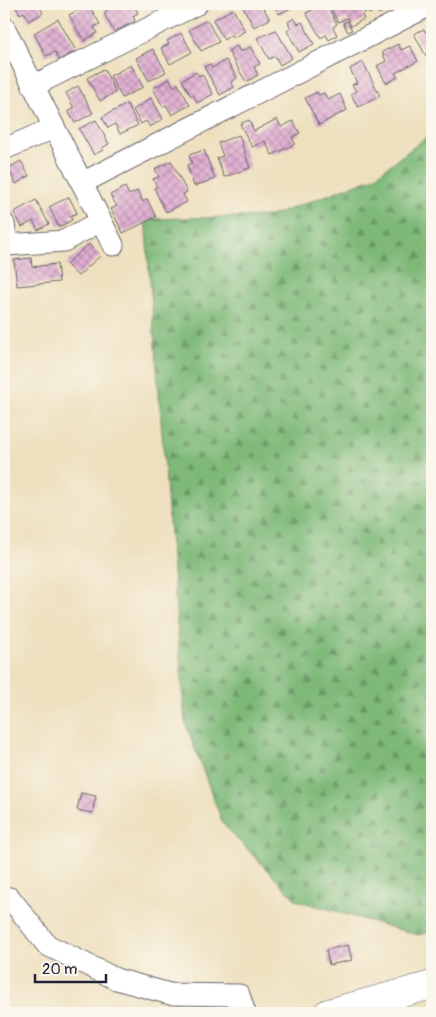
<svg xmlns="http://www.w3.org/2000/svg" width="436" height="1017" font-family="Pangolin,sans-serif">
	<defs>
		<pattern id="forest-firs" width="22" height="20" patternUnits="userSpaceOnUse" patternTransform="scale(1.25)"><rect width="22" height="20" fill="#7eb978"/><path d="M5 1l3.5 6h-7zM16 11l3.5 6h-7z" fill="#679664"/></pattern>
		<pattern id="building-cross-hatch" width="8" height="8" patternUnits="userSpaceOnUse" patternTransform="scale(1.25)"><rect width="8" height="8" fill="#e0add1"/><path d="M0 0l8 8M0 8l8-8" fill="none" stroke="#b58cab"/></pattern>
	</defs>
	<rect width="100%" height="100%" fill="#fbf7ec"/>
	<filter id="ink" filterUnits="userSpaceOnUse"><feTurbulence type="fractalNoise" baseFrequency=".02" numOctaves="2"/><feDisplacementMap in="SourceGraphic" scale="10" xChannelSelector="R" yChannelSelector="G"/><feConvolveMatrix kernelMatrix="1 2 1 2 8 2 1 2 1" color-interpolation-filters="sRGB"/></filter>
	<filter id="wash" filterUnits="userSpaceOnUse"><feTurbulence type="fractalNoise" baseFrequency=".0096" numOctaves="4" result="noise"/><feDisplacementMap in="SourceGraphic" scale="20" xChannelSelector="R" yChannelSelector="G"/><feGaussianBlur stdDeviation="1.12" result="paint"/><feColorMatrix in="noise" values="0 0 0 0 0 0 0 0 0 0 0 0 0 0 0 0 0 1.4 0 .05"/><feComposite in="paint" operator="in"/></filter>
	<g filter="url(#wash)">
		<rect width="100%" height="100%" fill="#eee0be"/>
		<polygon fill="url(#forest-firs)" stroke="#506e5a" points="432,133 432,932 418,935 296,900 223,824 185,722 145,219 271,216 373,178"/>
		<g id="blocks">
			<g fill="url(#building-cross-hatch)">
				<polygon points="14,4 38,4 43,13 29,21 24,12 20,14"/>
				<polygon points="88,4 100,24 94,27 97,33 84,41 69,15"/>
				<polygon points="103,4 133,4 138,13 133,16 135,21 114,32 104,13 107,11"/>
				<polygon points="249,4 261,4 270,19 254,27 243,7"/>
				<polygon points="269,4 294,4 295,6 279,14 275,7 272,8"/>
				<polygon points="323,4 326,4 337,24 333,27 337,35 329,40 326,35 321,38 306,13"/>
				<polygon points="342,4 361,4 366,12 362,15 364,19 351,26 347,18 338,22 331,9"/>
				<polygon points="364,4 386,4 384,5 386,10 379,14 376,10 369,14"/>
				<polygon points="233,9 245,31 233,38 231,35 224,40 213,20"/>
				<polygon points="294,18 298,24 302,22 314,44 299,52 287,31 291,28 288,22"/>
				<polygon points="58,19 76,51 59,60 55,52 46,56 34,33"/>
				<polygon points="207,20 219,42 201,51 189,30"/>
				<polygon points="347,21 352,30 348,32 343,23"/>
				<polygon points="424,29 425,32 432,29 432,53 426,56 414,34"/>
				<polygon points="276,30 292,58 280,65 275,56 269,59 257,38"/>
				<polygon points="181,33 192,52 170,64 161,48 169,44 167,41"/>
				<polygon points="398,44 401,50 410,46 418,61 395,73 398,77 386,83 377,66 386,61 382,52"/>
				<polygon points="237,46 240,52 250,47 260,64 254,67 258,75 246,82 228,51"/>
				<polygon points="153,49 166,72 149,81 136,58"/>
				<polygon points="226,60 237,78 231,82 234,87 220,95 204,67 210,64 212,68"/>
				<polygon points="363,62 380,96 358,107 351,94 356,91 352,85 357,83 350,69"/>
				<polygon points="131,65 143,87 122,98 110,76"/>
				<polygon points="104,69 116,92 100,101 87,78"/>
				<polygon points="196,72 199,76 202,74 213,94 197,103 193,95 191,96 182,80"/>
				<polygon points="170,79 174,87 178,84 190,105 172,115 166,105 163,107 153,88"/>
				<polygon points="78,86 93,113 75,123 68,111 74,108 66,93"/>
				<polygon points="317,92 319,95 324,93 328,100 340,94 347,110 319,125 305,98"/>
				<polygon points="151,98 163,119 150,127 146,121 141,124 133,110"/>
				<polygon points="127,104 138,125 120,134 115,124 108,128 102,117"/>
				<polygon points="277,119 281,127 293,121 300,133 292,137 295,144 272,155 265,141 252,147 240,124 249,120 254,131"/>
				<polygon points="96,120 109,144 102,148 103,150 94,155 79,129"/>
				<polygon points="239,135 250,168 224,177 217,158 223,156 218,143"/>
				<polygon points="204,150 215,179 194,186 187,165 192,163 189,155"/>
				<polygon points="21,161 29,176 16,184 8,168"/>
				<polygon points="171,161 187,192 183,194 187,202 166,212 154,188 157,187 153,179 159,177 155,169"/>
				<polygon points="125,187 129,195 137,191 143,202 147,199 156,217 123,233 111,209 117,206 110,195"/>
				<polygon points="69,197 77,213 70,216 72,220 59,227 49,207"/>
				<polygon points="36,200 49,224 38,230 33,221 22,227 14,212"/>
				<polygon points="89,244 100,256 78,276 66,264"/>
				<polygon points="31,258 32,267 57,264 59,282 17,286 14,260"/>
				<polygon points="81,793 96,796 92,813 77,810"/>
				<polygon points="348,945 352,960 329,965 326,950"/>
			</g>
		</g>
	</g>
	<g filter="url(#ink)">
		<use href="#blocks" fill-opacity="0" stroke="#696469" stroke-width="1"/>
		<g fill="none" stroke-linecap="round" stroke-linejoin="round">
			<defs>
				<g id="street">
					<polyline points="4,27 113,245"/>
					<polyline points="33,86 197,4"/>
					<polyline points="4,149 54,128"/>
					<polyline points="82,183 432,4"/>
					<polyline points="4,224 7,245 64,241 101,221"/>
					<polyline points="4,897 10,898 47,945 116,979 170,994 239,995 245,1013"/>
				</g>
				<polyline id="highway" points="328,1013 432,985"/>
			</defs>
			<use href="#street" stroke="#696469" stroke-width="23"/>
			<use href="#highway" stroke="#696469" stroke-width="29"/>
			<use href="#street" stroke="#fff" stroke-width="21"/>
			<use href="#highway" stroke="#fff" stroke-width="28"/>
		</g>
	</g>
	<rect width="436" height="1017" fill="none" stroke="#fbf7ec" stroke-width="20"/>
	<path d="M35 974v8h71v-8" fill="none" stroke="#22223b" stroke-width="2.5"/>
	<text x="42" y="974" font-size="15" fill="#22223b" stroke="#fbf7ec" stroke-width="4" paint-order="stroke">20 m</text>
</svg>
